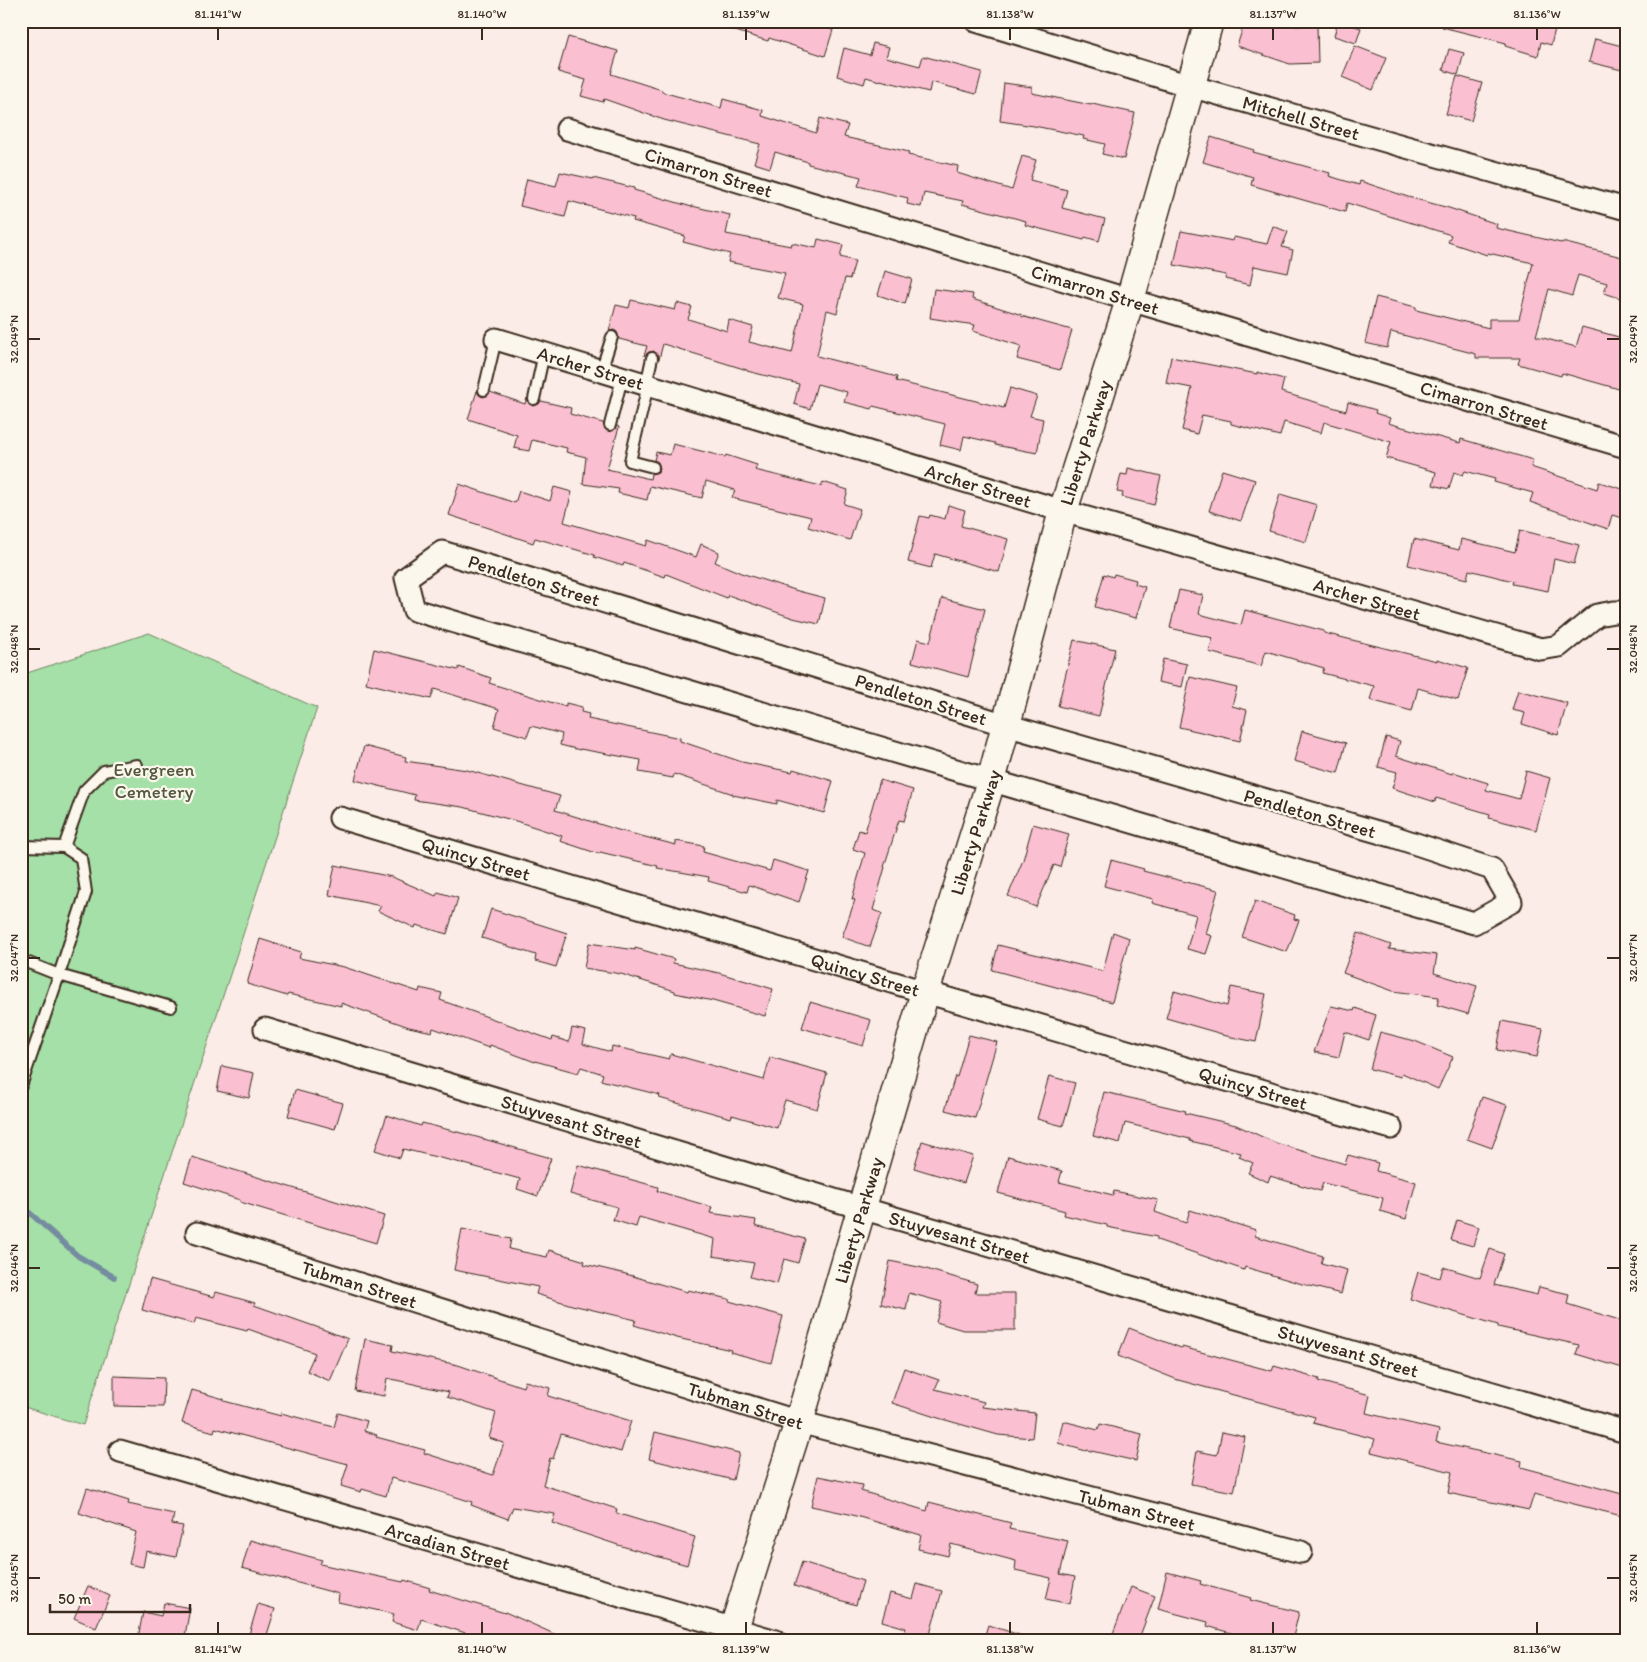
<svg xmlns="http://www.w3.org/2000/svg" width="1647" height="1662" font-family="Itim,sans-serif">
	<rect width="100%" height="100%" fill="#fbece7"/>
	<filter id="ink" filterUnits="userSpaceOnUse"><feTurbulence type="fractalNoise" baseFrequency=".02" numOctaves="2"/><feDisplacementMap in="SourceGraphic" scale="10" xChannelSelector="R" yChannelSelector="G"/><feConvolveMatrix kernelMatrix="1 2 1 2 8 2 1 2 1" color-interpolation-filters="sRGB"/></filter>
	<g filter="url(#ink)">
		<polygon fill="#a4e0a7" stroke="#708562" points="149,633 317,708 83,1425 21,1406 21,675"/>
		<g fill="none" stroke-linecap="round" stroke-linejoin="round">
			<polyline stroke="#748ba0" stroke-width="5.5" points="21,1205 78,1256 114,1277"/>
		</g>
		<g fill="#fac0d2" stroke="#3b2a1e">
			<polygon points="716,21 804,21 833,30 825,56 769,38 768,41 716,25"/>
			<polygon points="1245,21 1281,21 1296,26 1317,25 1318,63 1290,64 1237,46"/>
			<polygon points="1338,21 1361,28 1356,43 1334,36"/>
			<polygon points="1443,21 1557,21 1551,45 1541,42 1538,56 1505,46 1506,43 1442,27"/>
			<polygon points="568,37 618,51 611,74 662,90 662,92 721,108 723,99 763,110 762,116 816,133 820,118 848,125 844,137 909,152 908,155 958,166 957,173 1012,190 1022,156 1036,160 1030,180 1067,190 1062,208 1105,219 1099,241 1085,237 1084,240 1025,225 1026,221 962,204 963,201 924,193 921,207 907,204 908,198 858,186 861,177 808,164 808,162 775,152 770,168 754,163 760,144 664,120 604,99 603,102 581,96 586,80 558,72"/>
			<polygon points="1595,39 1626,47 1626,71 1589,62"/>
			<polygon points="873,43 889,47 886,57 920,66 923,56 982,72 976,94 931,82 929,92 880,80 880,81 866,77 864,84 837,76 844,48 870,55"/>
			<polygon points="1355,46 1386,58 1373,90 1342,77"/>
			<polygon points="1449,49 1464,53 1458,75 1443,70"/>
			<polygon points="1457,76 1482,83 1471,121 1446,114"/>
			<polygon points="1004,83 1032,87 1032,93 1091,105 1092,104 1135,113 1124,159 1102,154 1105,144 1083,139 1084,136 1034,126 1000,121"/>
			<polygon points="1211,137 1254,150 1253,152 1330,173 1329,176 1359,185 1360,181 1408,197 1449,208 1497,224 1496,228 1561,243 1562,242 1626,258 1626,300 1604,293 1607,283 1578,275 1572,296 1549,289 1536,336 1576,347 1582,327 1626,339 1626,391 1562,373 1561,376 1518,364 1520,358 1476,358 1476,354 1391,332 1387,348 1365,343 1376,297 1416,307 1416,310 1489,328 1489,319 1519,319 1533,263 1488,253 1487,255 1448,242 1451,235 1347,203 1345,212 1251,185 1253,177 1203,162"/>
			<polygon points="560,172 593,179 593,178 634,188 634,190 692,207 692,206 730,215 726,234 791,246 792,243 816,248 818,239 843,245 840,257 855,261 850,279 845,278 837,313 827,310 817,356 897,377 896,381 1004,408 1010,388 1037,396 1030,416 1043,419 1037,453 995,445 995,443 964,436 961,450 940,445 945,424 873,406 872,409 844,402 847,392 817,384 810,409 794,404 799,384 747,371 747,370 663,344 659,359 658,355 654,351 649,352 644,356 647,346 619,339 617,332 614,330 609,331 616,305 629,308 631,300 675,310 677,303 692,307 688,319 727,331 729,320 753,327 749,342 792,353 803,304 778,298 785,273 728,262 730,254 683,242 685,236 633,221 634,218 569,201 565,217 520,206 527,179 556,186"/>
			<polygon points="1273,226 1288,232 1282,247 1293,250 1288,273 1254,266 1250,285 1225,279 1226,275 1174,265 1181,231 1233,241 1234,237 1267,244"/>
			<polygon points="885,271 912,279 905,304 878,295"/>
			<polygon points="934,289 973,294 972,299 1022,315 1021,316 1072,330 1060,370 1017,359 1021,346 973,331 975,325 930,318"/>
			<polygon points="1171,357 1257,374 1257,372 1284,379 1281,392 1346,411 1348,402 1376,410 1375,413 1390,418 1388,423 1460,443 1461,439 1533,460 1531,467 1597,489 1599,482 1626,490 1626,519 1612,515 1608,529 1530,502 1533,493 1494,482 1495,479 1465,471 1463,475 1454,472 1449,489 1433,485 1436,472 1386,458 1391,442 1324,422 1321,433 1284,422 1280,436 1231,424 1231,421 1202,415 1197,434 1182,430 1192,388 1166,383"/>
			<polygon points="477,391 479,395 483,397 486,396 490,392 525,404 527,398 529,404 533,406 539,404 541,401 571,408 570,414 603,423 604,427 609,432 612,431 617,426 619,427 607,469 650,479 651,474 658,472 660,468 658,462 654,460 656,452 670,455 673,444 725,457 726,455 757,465 755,470 821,486 823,482 848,490 844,504 860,509 850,540 808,527 811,517 732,498 735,490 706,481 702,498 650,486 647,500 618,493 619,489 583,484 586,457 566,452 567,448 532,440 529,451 514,448 517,435 468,419"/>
			<polygon points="1128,468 1161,476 1154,505 1122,497 1123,493 1117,492 1121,474 1127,475"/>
			<polygon points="1222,470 1255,480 1241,521 1209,511"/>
			<polygon points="459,484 515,503 519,491 550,501 554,487 572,492 564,522 646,546 648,540 696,557 701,544 719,552 715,562 741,573 798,591 825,598 819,624 793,618 728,595 727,598 666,574 665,577 624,563 623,566 594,557 595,555 535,538 533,543 449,515"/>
			<polygon points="1280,494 1317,505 1306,542 1269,531"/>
			<polygon points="948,505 965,510 961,526 1008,539 999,572 935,554 931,568 908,562 920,516 929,518 930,515 945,519"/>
			<polygon points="1520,530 1579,545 1574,564 1554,559 1548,591 1512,584 1513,581 1469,570 1467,579 1408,565 1414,539 1459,550 1461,539 1515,552"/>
			<polygon points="1104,574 1113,577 1114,574 1136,580 1135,584 1145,587 1136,618 1095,607"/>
			<polygon points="1179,590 1203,595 1199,614 1241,625 1245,610 1324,631 1324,633 1437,661 1437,659 1468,668 1458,700 1418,688 1412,711 1370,700 1374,686 1322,673 1324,668 1266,651 1261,666 1209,652 1213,638 1170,628"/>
			<polygon points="942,598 985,609 968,677 912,662 918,639 930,642"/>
			<polygon points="1074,640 1115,649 1099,716 1058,706"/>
			<polygon points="374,649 458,670 459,667 491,678 489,683 566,707 566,703 582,707 581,712 589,714 588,719 680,738 680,741 742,762 792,772 793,769 833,781 824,813 777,800 777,804 733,795 733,794 674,774 673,778 639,772 641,760 580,749 580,750 560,745 562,734 531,726 527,737 494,727 499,709 434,689 431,699 366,683"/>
			<polygon points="1163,659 1187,664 1182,687 1158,682"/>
			<polygon points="1190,677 1237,688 1232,706 1247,710 1240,741 1179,727"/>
			<polygon points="1518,690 1567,703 1558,735 1522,724 1525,713 1512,710"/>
			<polygon points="1302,731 1346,743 1338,773 1294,761"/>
			<polygon points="1386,737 1400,741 1396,756 1452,774 1453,772 1488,783 1486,790 1519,799 1526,771 1550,778 1536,830 1489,818 1490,814 1436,798 1435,802 1392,788 1397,772 1378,767"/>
			<polygon points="364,746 406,757 405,761 467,770 560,796 555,810 618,830 676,845 676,841 704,846 703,852 770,871 773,860 809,871 799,902 749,885 747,892 708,881 709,877 657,868 658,866 600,852 599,854 560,841 562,836 516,821 463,807 414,800 415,795 355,780"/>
			<polygon points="880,780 913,790 904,821 899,820 884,867 885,867 873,910 882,913 870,947 842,937 855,900 852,899 865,853 853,849 859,830 865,832"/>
			<polygon points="1033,824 1069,834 1060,867 1054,865 1036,907 1008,896 1023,860"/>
			<polygon points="1111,860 1144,869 1143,871 1218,890 1206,934 1212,936 1206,954 1187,949 1196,915 1152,903 1153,899 1104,886"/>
			<polygon points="335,865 392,877 436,896 438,892 458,898 447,934 416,925 415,928 378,911 381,906 329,895"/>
			<polygon points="1255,901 1295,915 1294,919 1299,920 1287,952 1242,937"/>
			<polygon points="491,909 567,933 556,967 535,961 536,955 482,938"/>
			<polygon points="1113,932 1129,938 1112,1002 992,970 998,945 1103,971"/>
			<polygon points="1358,933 1391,945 1389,949 1437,955 1434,973 1477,986 1468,1014 1437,1005 1439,997 1393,991 1343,973"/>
			<polygon points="260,939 301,952 299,958 344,967 419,992 420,988 442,993 440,1000 552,1040 553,1037 569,1042 572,1028 586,1031 583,1044 611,1052 612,1046 669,1059 671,1054 764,1080 770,1057 827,1073 817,1109 785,1100 777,1128 732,1115 731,1118 659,1098 660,1095 604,1081 601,1080 603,1074 581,1067 578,1073 535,1061 535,1062 490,1045 489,1048 433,1028 432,1032 409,1027 341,1003 341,1006 288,994 287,996 247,984"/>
			<polygon points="589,943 635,950 635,948 674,959 673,963 719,973 773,989 765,1016 713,1001 675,993 675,991 621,974 584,968"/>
			<polygon points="1231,987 1266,994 1256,1042 1222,1035 1222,1034 1166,1018 1174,991 1227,1006"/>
			<polygon points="810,1002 871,1020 863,1046 802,1028"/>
			<polygon points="1331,1006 1354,1011 1355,1008 1376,1015 1369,1040 1345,1032 1339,1057 1314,1052"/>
			<polygon points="1502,1021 1543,1029 1537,1057 1497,1050"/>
			<polygon points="1380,1032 1415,1041 1453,1057 1438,1089 1402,1073 1401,1077 1370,1069"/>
			<polygon points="969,1035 997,1042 975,1118 945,1110 955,1076 957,1077"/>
			<polygon points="222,1066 254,1073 249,1098 217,1091"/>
			<polygon points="1049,1076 1075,1083 1063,1126 1037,1119"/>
			<polygon points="295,1090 343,1103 335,1129 288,1116"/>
			<polygon points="1104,1092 1186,1111 1185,1113 1236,1125 1276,1143 1345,1164 1348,1155 1378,1163 1376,1171 1416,1182 1406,1219 1380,1211 1383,1198 1323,1183 1320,1191 1270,1176 1268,1182 1248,1173 1253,1163 1239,1157 1241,1153 1190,1141 1190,1139 1125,1123 1120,1143 1093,1136"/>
			<polygon points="1482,1097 1507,1105 1492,1148 1467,1139"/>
			<polygon points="387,1115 421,1126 422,1123 473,1136 551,1158 538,1196 517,1189 520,1179 457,1162 403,1149 400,1158 375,1150"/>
			<polygon points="922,1141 973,1156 964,1183 914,1168"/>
			<polygon points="1008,1156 1062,1171 1059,1182 1113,1195 1114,1191 1158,1200 1155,1212 1186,1223 1190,1210 1256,1230 1255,1236 1323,1256 1321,1263 1347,1270 1341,1294 1302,1284 1245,1267 1244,1270 1157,1240 1157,1237 1107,1227 1107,1225 1064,1215 1065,1211 998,1193"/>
			<polygon points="192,1157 384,1216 376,1243 240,1202 240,1200 184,1182"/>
			<polygon points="578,1165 658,1187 657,1191 712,1207 710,1213 756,1220 755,1226 805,1239 798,1263 784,1259 777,1284 750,1277 754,1263 713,1256 715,1239 639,1217 636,1227 613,1220 617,1207 570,1194"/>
			<polygon points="1457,1220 1479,1227 1473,1246 1451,1240"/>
			<polygon points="462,1229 511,1239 509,1249 547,1257 549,1250 585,1261 584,1264 626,1274 687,1292 688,1290 729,1299 729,1301 783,1316 771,1363 730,1352 731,1350 677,1338 634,1325 636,1320 572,1305 536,1294 538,1287 454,1270"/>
			<polygon points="1490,1249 1504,1254 1494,1285 1537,1295 1539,1287 1569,1294 1567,1304 1626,1322 1626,1369 1576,1354 1579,1345 1498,1327 1498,1325 1410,1299 1418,1272 1440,1278 1443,1267 1480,1278"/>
			<polygon points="890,1261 923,1268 977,1284 975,1293 1015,1293 1015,1330 963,1330 936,1322 942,1302 909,1293 906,1310 881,1304"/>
			<polygon points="150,1279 214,1297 216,1292 255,1303 254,1305 325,1330 348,1339 330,1381 307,1371 315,1353 248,1329 247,1331 196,1318 194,1324 142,1310"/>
			<polygon points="1129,1328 1181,1348 1182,1347 1272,1371 1274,1366 1319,1379 1318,1381 1370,1395 1366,1413 1439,1430 1436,1442 1522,1461 1521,1467 1626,1495 1626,1517 1534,1494 1529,1510 1448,1493 1452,1472 1371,1452 1375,1439 1313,1423 1315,1417 1178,1380 1118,1356"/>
			<polygon points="365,1339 393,1345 392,1351 458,1365 523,1387 525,1381 550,1388 548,1396 631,1421 621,1452 561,1434 553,1459 550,1458 543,1485 617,1509 616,1513 695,1537 687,1565 618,1545 552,1523 555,1514 513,1507 508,1519 471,1505 472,1502 428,1488 391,1478 386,1496 362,1489 361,1492 341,1486 348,1464 215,1428 214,1432 182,1423 192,1390 224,1399 224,1401 281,1416 281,1413 334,1427 338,1413 367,1421 364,1431 377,1435 376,1437 425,1450 424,1453 493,1475 504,1443 489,1438 496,1413 447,1397 449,1392 387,1378 384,1396 355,1391"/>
			<polygon points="904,1368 939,1380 935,1389 984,1402 982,1407 1035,1413 1032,1438 998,1435 935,1417 892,1403"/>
			<polygon points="114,1376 164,1378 163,1407 114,1406"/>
			<polygon points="1063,1421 1098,1430 1100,1424 1142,1434 1136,1461 1087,1450 1086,1451 1058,1443"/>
			<polygon points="655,1432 739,1453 733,1480 649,1459"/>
			<polygon points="1222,1432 1245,1437 1234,1492 1191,1484 1197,1451 1217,1455"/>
			<polygon points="818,1476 862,1485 861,1491 927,1511 929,1502 1011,1523 1009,1529 1068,1541 1060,1574 1075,1577 1070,1604 1046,1599 1051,1578 1015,1570 1016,1561 951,1544 948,1556 918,1549 921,1535 849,1514 811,1506"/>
			<polygon points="87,1488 129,1501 128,1504 174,1514 172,1524 183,1526 176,1557 146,1551 143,1567 129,1564 136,1532 79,1513"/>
			<polygon points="250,1540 322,1560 320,1564 403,1582 404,1580 430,1588 429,1590 505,1613 505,1612 570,1641 491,1641 421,1619 418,1630 392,1622 394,1614 338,1602 339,1594 242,1568"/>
			<polygon points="802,1562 863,1581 856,1605 794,1586"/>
			<polygon points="1167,1572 1201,1581 1200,1584 1251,1598 1250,1600 1299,1612 1292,1641 1258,1641 1207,1626 1208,1622 1158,1609"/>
			<polygon points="917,1584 942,1591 928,1641 902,1641 906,1628 882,1621 890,1593 913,1599"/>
			<polygon points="88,1586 110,1596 96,1628 74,1618"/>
			<polygon points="1131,1587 1155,1596 1138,1641 1110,1641"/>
			<polygon points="164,1603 190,1608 184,1641 152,1641 138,1638 143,1612 161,1616"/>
			<polygon points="258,1604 275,1609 265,1641 247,1641"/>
			<polygon points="988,1625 1029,1638 1028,1641 983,1641"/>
		</g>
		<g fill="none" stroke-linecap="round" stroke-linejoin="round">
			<defs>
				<g id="lane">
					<polyline points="601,371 612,337"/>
					<polyline points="646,385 652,358"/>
					<polyline points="648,385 630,461 653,467"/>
					<polyline points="484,390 496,339"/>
					<polyline points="534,399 544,353"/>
					<polyline points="610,425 622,378"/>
					<polyline points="21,846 64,847 81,858 86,892 59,975 21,960"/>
					<polyline points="64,847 84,791 104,771 137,765"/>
					<polyline points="21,1086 59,975 171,1007"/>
				</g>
				<g id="street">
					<path id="s1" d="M 976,21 L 1190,86 L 1626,209"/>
					<path id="s2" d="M 567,129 L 1130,300 L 1626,447"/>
					<path id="s3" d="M 496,339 L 1063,511 L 1541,649 L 1559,646 L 1597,615 L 1614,612 L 1626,612"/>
					<polygon points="442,552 1006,725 1395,837 1492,869 1511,902 1474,923 414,610 406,578"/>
					<path id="s4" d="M 340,818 L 925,992 L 1391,1128"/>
					<path id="s5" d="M 265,1029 L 861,1208 L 1626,1432"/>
					<path id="s6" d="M 197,1233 L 799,1422 L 1301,1552"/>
					<path id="s7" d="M 120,1451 L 776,1641"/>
				</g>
				<g id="secondary">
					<path id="s8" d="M 730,1641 L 799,1422 L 925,992 L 991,781 L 1063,511 L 1130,300 L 1209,21"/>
				</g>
			</defs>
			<use href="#lane" stroke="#3b2a1e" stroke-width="14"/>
			<use href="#street" stroke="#3b2a1e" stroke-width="25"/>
			<use href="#secondary" stroke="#3b2a1e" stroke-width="31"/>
			<use href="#lane" stroke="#fbf7ec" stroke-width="10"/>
			<use href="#street" stroke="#fbf7ec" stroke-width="21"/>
			<use href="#secondary" stroke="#fbf7ec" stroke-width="28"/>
		</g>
	</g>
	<path fill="none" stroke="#3b2a1e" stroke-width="2" d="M 218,28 L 218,40M 482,28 L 482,40M 746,28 L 746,40M 1010,28 L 1010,40M 1273,28 L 1273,40M 1537,28 L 1537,40M 28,339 L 40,339M 1607,339 L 1620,339M 28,649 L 40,649M 1607,649 L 1620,649M 28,958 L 40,958M 1607,958 L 1620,958M 28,1268 L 40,1268M 1607,1268 L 1620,1268M 28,1578 L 40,1578M 1607,1578 L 1620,1578M 218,1622 L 218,1634M 482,1622 L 482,1634M 746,1622 L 746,1634M 1010,1622 L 1010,1634M 1273,1622 L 1273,1634M 1537,1622 L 1537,1634"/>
	<g text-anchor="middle" stroke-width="4.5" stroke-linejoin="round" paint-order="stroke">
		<g font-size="19" fill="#3b2a1e" stroke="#fbf7ec">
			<text dy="7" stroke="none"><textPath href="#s1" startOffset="339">Mitchell Street</textPath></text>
			<text dy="7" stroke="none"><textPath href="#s2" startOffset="148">Cimarron Street</textPath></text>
			<text dy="7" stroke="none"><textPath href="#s2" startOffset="552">Cimarron Street</textPath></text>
			<text dy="7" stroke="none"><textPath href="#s3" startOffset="99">Archer Street</textPath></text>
			<text dy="7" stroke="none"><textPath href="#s2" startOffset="958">Cimarron Street</textPath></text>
			<text dy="7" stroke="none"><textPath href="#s8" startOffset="1250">Liberty Parkway</textPath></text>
			<text dy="7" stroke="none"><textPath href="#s3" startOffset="504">Archer Street</textPath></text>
			<text transform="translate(534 580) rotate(17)" y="7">Pendleton Street</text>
			<text dy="7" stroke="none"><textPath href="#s3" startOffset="909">Archer Street</textPath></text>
			<text transform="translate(921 699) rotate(17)" y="7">Pendleton Street</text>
			<text transform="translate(1310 813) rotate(16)" y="7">Pendleton Street</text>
			<text dy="7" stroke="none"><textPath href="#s8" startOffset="845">Liberty Parkway</textPath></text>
			<text dy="7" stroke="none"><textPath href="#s4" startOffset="142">Quincy Street</textPath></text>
			<text dy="7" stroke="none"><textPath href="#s4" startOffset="548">Quincy Street</textPath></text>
			<text dy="7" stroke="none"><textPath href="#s4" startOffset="952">Quincy Street</textPath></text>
			<text dy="7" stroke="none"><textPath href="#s5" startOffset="320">Stuyvesant Street</textPath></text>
			<text dy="7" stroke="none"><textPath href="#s8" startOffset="440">Liberty Parkway</textPath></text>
			<text dy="7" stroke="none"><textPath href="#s5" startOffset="725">Stuyvesant Street</textPath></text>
			<text dy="7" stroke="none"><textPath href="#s6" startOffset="170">Tubman Street</textPath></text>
			<text dy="7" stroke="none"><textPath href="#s5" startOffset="1130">Stuyvesant Street</textPath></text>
			<text dy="7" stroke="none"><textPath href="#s6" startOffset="575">Tubman Street</textPath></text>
			<text dy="7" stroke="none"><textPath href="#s6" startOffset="980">Tubman Street</textPath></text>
			<text dy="7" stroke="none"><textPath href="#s7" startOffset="341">Arcadian Street</textPath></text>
		</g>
		<g font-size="19" fill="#555840" stroke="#fbf7ec">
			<text x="154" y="776">Evergreen<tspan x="154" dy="22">Cemetery</tspan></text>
		</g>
	</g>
	<rect width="1647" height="1662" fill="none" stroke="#fbf7ec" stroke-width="55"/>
	<path d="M50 1604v8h140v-8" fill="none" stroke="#3b2a1e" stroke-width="2.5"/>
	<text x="58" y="1604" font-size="15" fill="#3b2a1e" stroke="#fbf7ec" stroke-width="4" paint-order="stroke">50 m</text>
	<rect x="28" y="28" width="1592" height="1606" fill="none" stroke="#3b2a1e" stroke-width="2"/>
	<g font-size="12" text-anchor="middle" fill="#3b2a1e">
		<text x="218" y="18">81.141°W</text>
		<text x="482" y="18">81.140°W</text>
		<text x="746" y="18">81.139°W</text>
		<text x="1010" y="18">81.138°W</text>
		<text x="1273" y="18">81.137°W</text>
		<text x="1537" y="18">81.136°W</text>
		<text transform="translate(14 339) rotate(-90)" y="4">32.049°N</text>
		<text transform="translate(1633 339) rotate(-90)" y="4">32.049°N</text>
		<text transform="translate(14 649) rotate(-90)" y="4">32.048°N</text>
		<text transform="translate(1633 649) rotate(-90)" y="4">32.048°N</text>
		<text transform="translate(14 958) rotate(-90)" y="4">32.047°N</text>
		<text transform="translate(1633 958) rotate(-90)" y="4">32.047°N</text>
		<text transform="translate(14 1268) rotate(-90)" y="4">32.046°N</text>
		<text transform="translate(1633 1268) rotate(-90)" y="4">32.046°N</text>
		<text transform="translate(14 1578) rotate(-90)" y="4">32.045°N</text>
		<text transform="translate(1633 1578) rotate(-90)" y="4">32.045°N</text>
		<text x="218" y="1653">81.141°W</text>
		<text x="482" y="1653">81.140°W</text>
		<text x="746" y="1653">81.139°W</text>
		<text x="1010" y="1653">81.138°W</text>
		<text x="1273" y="1653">81.137°W</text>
		<text x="1537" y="1653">81.136°W</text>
	</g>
</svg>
